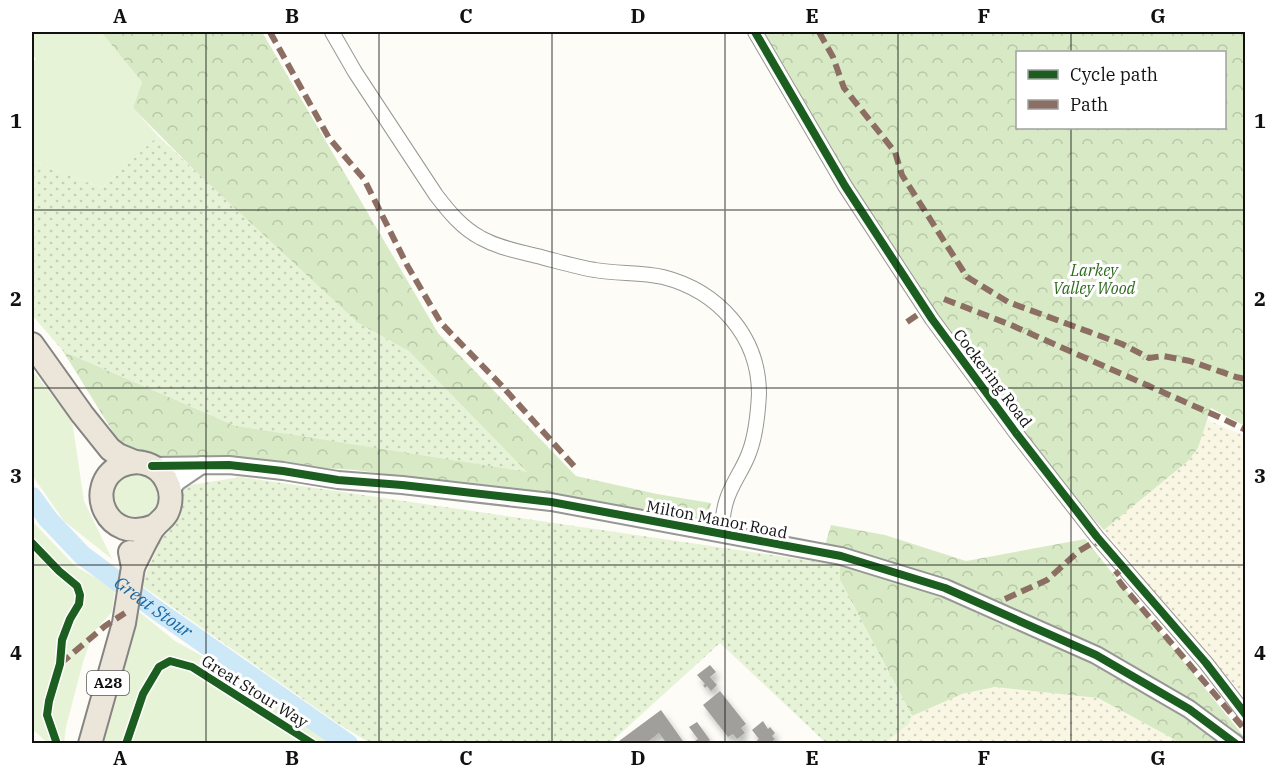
<svg xmlns="http://www.w3.org/2000/svg" width="1277" height="775" font-family="'IBM Plex Serif',serif">
	<defs>
		<pattern id="farmland-dots" width="8" height="8" patternUnits="userSpaceOnUse" patternTransform="scale(1.5)"><rect width="8" height="8" fill="#f9f7e4"/><path d="M2 2h.1M6 6h.1" fill="none" stroke="#d4d3c3" stroke-width="1.8" stroke-linecap="round"/></pattern>
		<pattern id="forest-crowns" width="20" height="18" patternUnits="userSpaceOnUse" patternTransform="scale(1.5)"><rect width="20" height="18" fill="#d8eac5"/><path d="M2 6a3 3 0 1 1 6 0M12 15a3 3 0 1 1 6 0" fill="none" stroke="#b8c8a8"/></pattern>
		<pattern id="park-dots" width="8" height="8" patternUnits="userSpaceOnUse" patternTransform="scale(1.5)"><rect width="8" height="8" fill="#e7f3d7"/><path d="M2 2h.1M6 6h.1" fill="none" stroke="#c5cfb8" stroke-width="1.8" stroke-linecap="round"/></pattern>
		<filter id="shadow"><feDropShadow dx="3.5" dy="6" stdDeviation="3" flood-color="#0004"/></filter>
	</defs>
	<rect width="100%" height="100%" fill="#fdfcf7"/>
	<g fill="url(#farmland-dots)">
		<polygon points="1207,420 1245,436 1245,698 1153,590 1104,530 1188,461 1198,448"/>
		<polygon points="995,687 1098,698 1170,737 1179,743 884,744 909,724 912,716 962,694"/>
	</g>
	<g fill="#e7f3d7">
		<polygon points="32,32 101,32 142,82 133,108 158,136 102,188 32,161 32,63 36,59 32,54"/>
		<polygon points="32,370 72,420 84,501 112,559 64,521 32,475"/>
		<path d="M 131,473 C 155,471 172,499 153,514 C 150,517 145,519 141,521 L 120,516 C 118,512 114,506 112,502 C 109,489 120,478 131,473 Z"/>
		<polygon points="32,521 75,566 115,589 112,612 93,633 83,662 66,727 64,743 48,743 32,729"/>
		<polygon points="137,610 175,641 222,667 339,743 101,744"/>
	</g>
	<g fill="url(#forest-crowns)" fill-rule="evenodd">
		<path d="M 101,32 L 262,32 L 438,333 L 576,476 L 657,494 L 711,503 C 710,512 704,518 698,524 L 566,499 L 355,470 L 187,459 L 158,461 L 121,445 L 63,351 L 236,426 L 410,352 L 358,323 L 225,201 L 133,108 L 142,82 Z"/>
		<path d="M 760,32 L 1245,32 L 1245,426 L 1211,408 L 1198,448 L 1188,461 L 1104,530 L 1047,470 L 986,393 L 845,176 ZM 1018,52 L 1224,52 L 1224,128 L 1018,128 Z"/>
		<polygon points="831,525 885,535 966,561 1085,539 1245,738 1245,743 1179,743 1170,737 1098,698 995,687 962,694 912,716 840,580 840,552 824,549"/>
	</g>
	<g fill="url(#park-dots)">
		<polygon points="158,136 358,323 410,352 527,472 236,426 63,351 32,315 32,161 102,188"/>
		<polygon points="241,477 840,565 840,580 912,716 909,724 885,743 826,743 720,643 610,743 370,743 337,723 141,585 184,486"/>
	</g>
	<g fill="none" stroke-linecap="round" stroke-linejoin="round">
		<path stroke="#cde8f7" stroke-width="20" id="s1" d="M 32,497 L 48,519 L 82,555 L 155,609 L 348,744"/>
	</g>
	<g fill="#a19f9c" filter="url(#shadow)">
		<polygon points="710,665 716,672 710,677 717,685 711,691 707,686 705,688 703,685 705,684 697,675"/>
		<polygon points="720,691 746,724 741,728 745,733 737,739 733,734 728,737 703,705"/>
		<polygon points="661,710 685,744 667,744 659,733 645,744 615,744"/>
		<polygon points="763,721 768,729 770,727 775,733 772,736 775,739 769,744 760,744 757,740 759,739 752,730"/>
		<polygon points="697,722 710,740 705,744 697,744 695,741 698,739 689,727"/>
	</g>
	<g fill="none" stroke-linecap="round" stroke-linejoin="round">
		<defs>
			<g id="minor">
				<path d="M 332,32 L 355,72 L 436,195 C 449,212 462,228 481,238 C 499,248 518,251 537,256 C 557,261 576,267 595,270 C 617,274 641,272 663,277 C 718,291 759,336 759,394 C 758,413 756,435 749,453 C 743,470 731,484 726,502 C 723,512 722,523 721,533"/>
				<polyline points="755,32 845,186 932,319 1016,433 1097,537 1206,663 1246,715"/>
			</g>
			<g id="tertiary">
				<polyline points="152,466 229,465 283,471 338,480 402,485 551,502 841,556 945,588 1096,655 1189,709 1236,744"/>
				<polyline points="170,492 177,482 202,465"/>
			</g>
			<g id="trunk">
				<polyline points="32,344 82,414 110,449 118,455 135,462"/>
				<path d="M 133,567 C 139,555 145,542 152,530 C 156,523 163,520 167,513 C 177,493 165,467 143,463 C 135,461 127,463 120,466 C 82,486 107,546 154,526"/>
				<polyline points="90,744 124,623 133,567 130,552"/>
			</g>
		</defs>
		<use href="#minor" stroke="#979795" stroke-width="16"/>
		<use href="#tertiary" stroke="#979795" stroke-width="20"/>
		<use href="#trunk" stroke="#858482" stroke-width="26"/>
		<use href="#minor" stroke="#fffffe" stroke-width="14"/>
		<use href="#tertiary" stroke="#fffffe" stroke-width="16"/>
		<use href="#trunk" stroke="#ece5da" stroke-width="22"/>
		<g stroke="#8d6e63" stroke-width="6" stroke-dasharray="12 6" stroke-linecap="butt">
			<polyline points="270,32 329,138 364,179 407,265 441,323 502,386 574,466"/>
			<polyline points="819,32 833,57 844,88 895,152 902,175 967,277 1008,302 1122,344 1149,358 1163,356 1190,361 1236,377 1246,379"/>
			<polyline points="944,299 1011,325 1219,417 1246,430"/>
			<polyline points="907,322 926,309"/>
			<polyline points="1124,567 1115,575 1122,585 1246,731"/>
			<polyline points="1005,599 1047,580 1079,551 1094,542 1104,545"/>
			<polyline points="60,664 105,626 125,613"/>
		</g>
		<defs>
			<g id="cycleway">
				<polyline points="755,32 845,186 932,319 1016,433 1097,537 1206,663 1246,715"/>
				<polyline points="152,466 229,465 283,471 338,480 402,485 551,502 841,556 945,588 1096,655 1189,709 1236,744"/>
				<polyline points="32,543 59,571 77,586 80,595 79,604 70,619 62,640 60,664 49,701 47,715 57,744"/>
				<polyline points="126,744 143,694 159,667 170,661 192,667 313,744"/>
			</g>
		</defs>
		<use href="#cycleway" stroke="#fff" stroke-width="11"/>
		<use href="#cycleway" stroke="#1b5e20" stroke-width="8"/>
	</g>
	<path fill="none" stroke="#111" stroke-width="1.5" stroke-opacity="0.55" d="M 206,32 L 206,744M 379,32 L 379,744M 552,32 L 552,744M 725,32 L 725,744M 898,32 L 898,744M 1071,32 L 1071,52M 1071,128 L 1071,744M 32,210 L 1246,210M 32,388 L 1246,388M 32,565 L 1246,565"/>
	<g text-anchor="middle" stroke-width="6" stroke-linejoin="round" paint-order="stroke">
		<rect fill="#fff" stroke="#585858" stroke-width="1.5" x="87" y="671" width="42" height="24" rx="4.5"/>
		<g font-size="15" font-weight="bold" fill="#111">
			<text x="108" y="688">A28</text>
		</g>
		<g font-size="16" font-style="italic" fill="#2f6b1f" stroke="#fff">
			<text x="1094" y="276">Larkey<tspan x="1094" dy="18">Valley Wood</tspan></text>
		</g>
		<g font-size="16" fill="#111" stroke="#fff">
			<text transform="translate(993 378) rotate(53)" y="6">Cockering Road</text>
			<text transform="translate(717 519) rotate(11)" y="6">Milton Manor Road</text>
			<text transform="translate(255 691) rotate(32)" y="6">Great Stour Way</text>
		</g>
		<g font-size="18" font-style="italic" fill="#1768a6" stroke="#fff">
			<text dy="6" stroke="none"><textPath href="#s1" startOffset="165">Great Stour</textPath></text>
		</g>
	</g>
	<rect width="1277" height="775" fill="none" stroke="#ffffff" stroke-width="66"/>
	<rect x="1016" y="51" width="210" height="78" fill="#ffffff" stroke="#a0a0a0" stroke-width="1.5"/>
	<rect x="1028" y="70" width="30" height="9" fill="#1b5e20" stroke="#a0a0a0" stroke-width="1.5"/>
	<text x="1070" y="81" font-size="18" fill="#111111">Cycle path</text>
	<rect x="1028" y="100" width="30" height="9" fill="#8d6e63" stroke="#a0a0a0" stroke-width="1.5"/>
	<text x="1070" y="111" font-size="18" fill="#111111">Path</text>
	<rect x="33" y="33" width="1211" height="709" fill="none" stroke="#111" stroke-width="2"/>
	<g font-size="20" text-anchor="middle" font-weight="bold" fill="#111">
		<text x="120" y="23">A</text>
		<text x="292" y="23">B</text>
		<text x="466" y="23">C</text>
		<text x="638" y="23">D</text>
		<text x="812" y="23">E</text>
		<text x="984" y="23">F</text>
		<text x="1158" y="23">G</text>
		<text x="16" y="128">1</text>
		<text x="1260" y="128">1</text>
		<text x="16" y="306">2</text>
		<text x="1260" y="306">2</text>
		<text x="16" y="483">3</text>
		<text x="1260" y="483">3</text>
		<text x="16" y="660">4</text>
		<text x="1260" y="660">4</text>
		<text x="120" y="765">A</text>
		<text x="292" y="765">B</text>
		<text x="466" y="765">C</text>
		<text x="638" y="765">D</text>
		<text x="812" y="765">E</text>
		<text x="984" y="765">F</text>
		<text x="1158" y="765">G</text>
	</g>
</svg>
